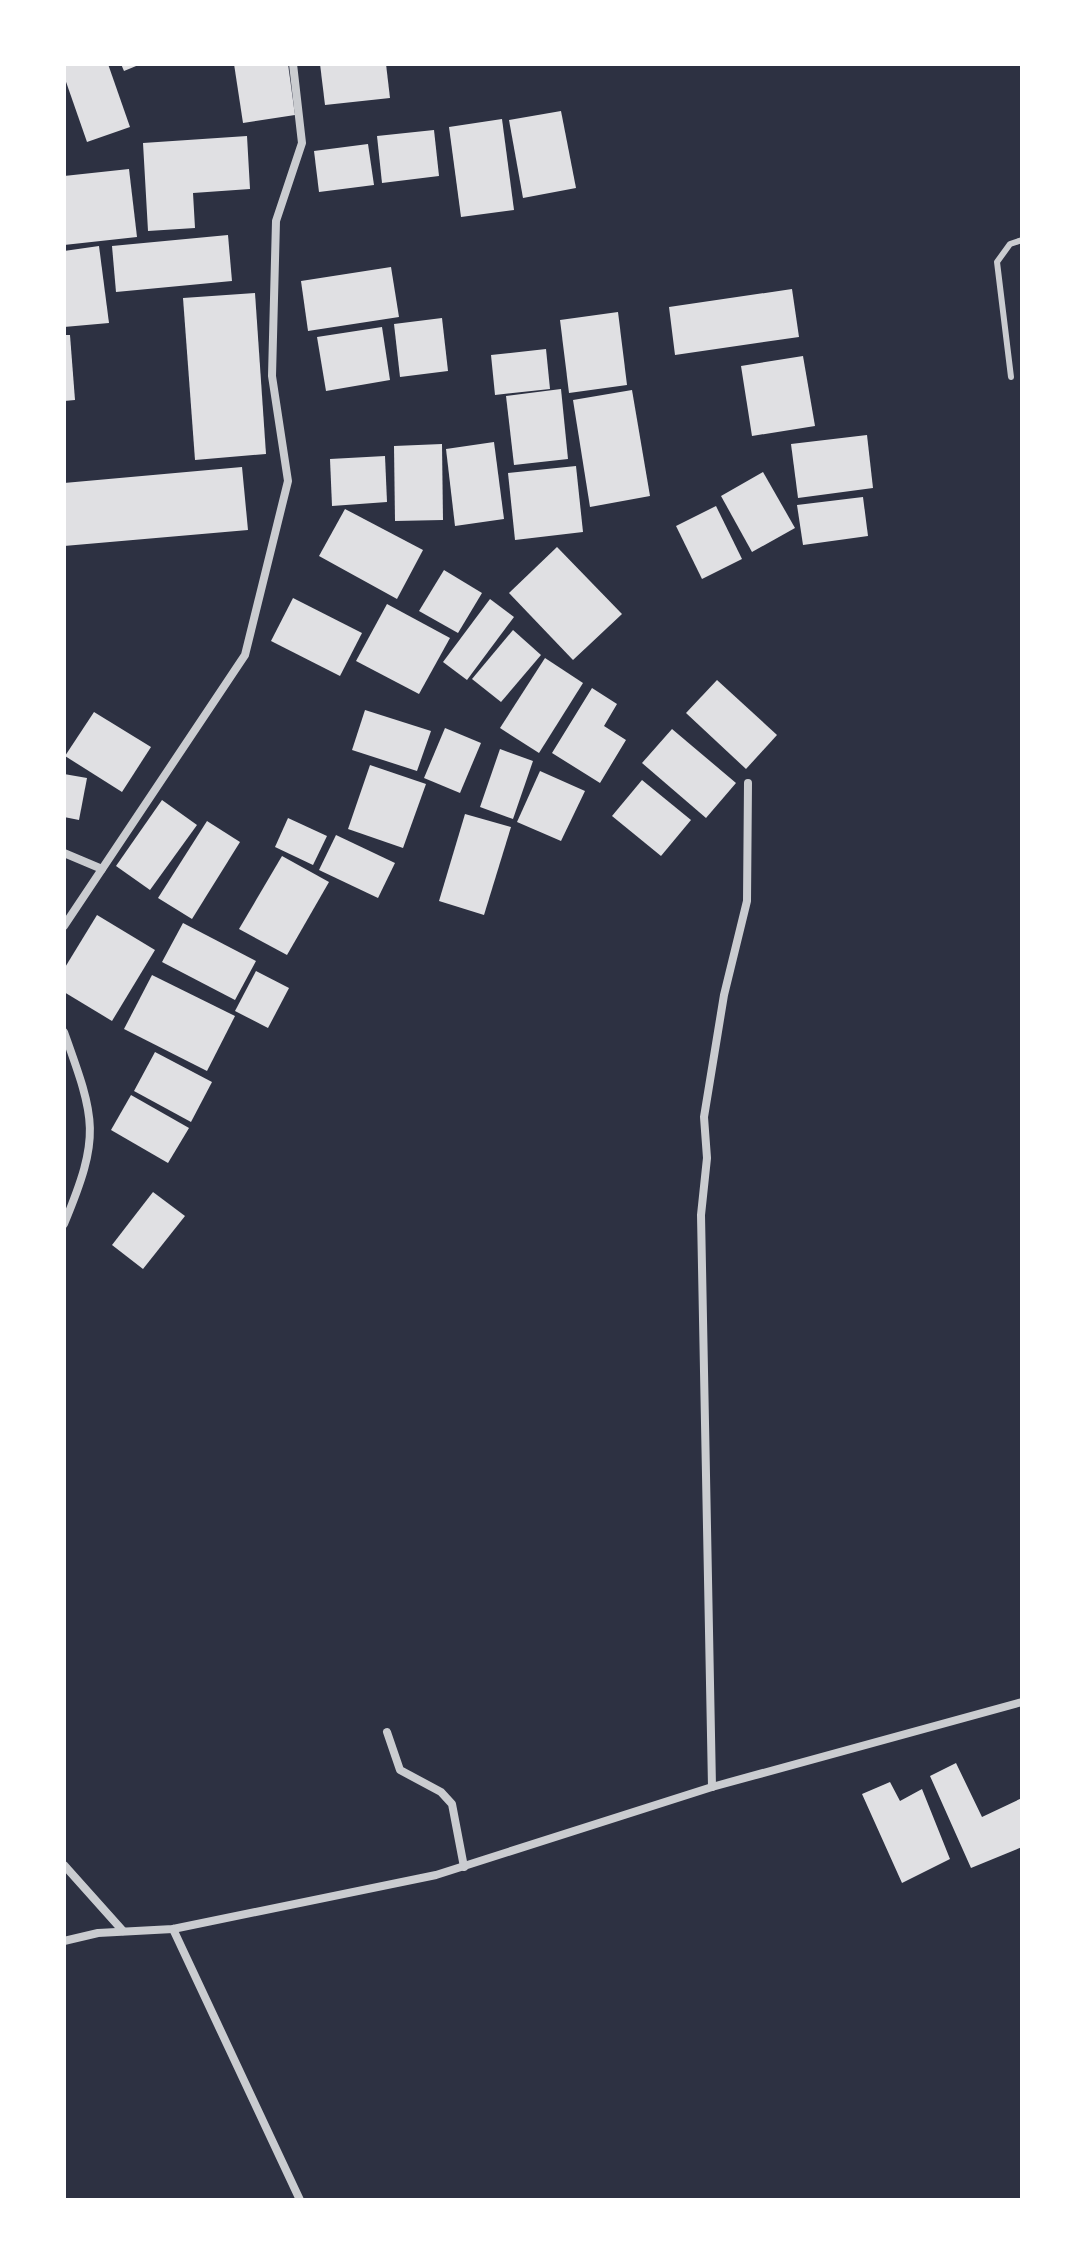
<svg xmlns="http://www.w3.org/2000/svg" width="1086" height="2264" font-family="Overpass,sans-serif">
	<rect width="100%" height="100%" fill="#2d3142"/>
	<g fill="#e0e0e3">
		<polygon points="64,64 108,64 130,127 87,142 64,76"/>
		<polygon points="121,64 141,64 124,71"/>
		<polygon points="234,64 288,64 295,115 243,123"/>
		<polygon points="320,64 386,64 390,98 325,105"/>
		<polygon points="561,111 576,188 523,198 509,120"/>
		<polygon points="502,119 514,210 461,217 449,127"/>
		<polygon points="434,130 439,176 382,183 377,136"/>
		<polygon points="247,136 250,189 193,193 195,228 148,231 143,143"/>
		<polygon points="368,144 374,185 319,192 314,151"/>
		<polygon points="129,169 137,237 64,245 64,176"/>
		<polygon points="228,235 232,281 116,292 112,246"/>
		<polygon points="99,246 109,323 64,327 64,251"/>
		<polygon points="391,267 399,317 308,331 301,281"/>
		<polygon points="792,289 799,337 675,355 669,307"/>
		<polygon points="255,293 266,454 195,460 183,298"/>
		<polygon points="618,312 627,385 569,393 560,320"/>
		<polygon points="442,318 448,371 400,377 394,324"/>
		<polygon points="382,327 390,380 326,391 317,337"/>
		<polygon points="64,335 70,335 75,400 64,401"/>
		<polygon points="546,349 550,389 495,395 491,355"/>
		<polygon points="803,356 815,426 752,436 741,366"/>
		<polygon points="561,389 568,459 514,465 506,396"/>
		<polygon points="632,390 650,496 590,507 573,400"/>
		<polygon points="867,435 873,488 798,498 791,444"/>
		<polygon points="494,442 504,519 455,526 446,449"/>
		<polygon points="442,444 443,520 395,521 394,446"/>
		<polygon points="385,456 387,502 332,506 330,459"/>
		<polygon points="576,466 583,532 515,540 508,473"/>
		<polygon points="242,467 248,530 64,546 64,483"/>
		<polygon points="763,472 795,528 752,552 721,496"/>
		<polygon points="863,497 868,536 803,545 797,505"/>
		<polygon points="716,506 742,559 702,579 676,526"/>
		<polygon points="345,509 423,550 397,599 319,556"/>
		<polygon points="557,547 622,614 573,660 509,593"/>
		<polygon points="444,570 482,593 458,633 419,611"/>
		<polygon points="293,598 362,633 340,676 271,641"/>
		<polygon points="490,599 514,617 467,680 443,662"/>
		<polygon points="387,604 450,638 419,694 356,661"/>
		<polygon points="513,630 541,655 501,702 472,679"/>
		<polygon points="545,658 583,683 539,753 500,728"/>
		<polygon points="717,680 777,735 746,769 686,713"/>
		<polygon points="592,688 617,704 604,726 626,740 600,783 552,753"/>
		<polygon points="365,710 431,731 417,771 352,750"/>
		<polygon points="94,712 151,747 122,792 65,756"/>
		<polygon points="445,728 481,743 460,793 424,778"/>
		<polygon points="672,729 736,783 706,818 642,763"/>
		<polygon points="500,749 533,761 513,819 480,807"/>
		<polygon points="370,765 426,784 403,848 348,829"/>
		<polygon points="540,771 585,791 561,841 517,822"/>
		<polygon points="64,774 87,778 79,820 64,817"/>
		<polygon points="642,780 691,820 661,856 612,816"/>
		<polygon points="162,800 197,825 150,890 116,866"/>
		<polygon points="465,814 511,827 484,915 439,901"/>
		<polygon points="288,818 327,836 313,865 275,847"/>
		<polygon points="207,821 240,842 192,919 158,898"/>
		<polygon points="336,835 395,863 378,898 319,870"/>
		<polygon points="282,856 329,882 287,955 239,929"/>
		<polygon points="97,915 155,950 112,1021 64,992 64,969"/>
		<polygon points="183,923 256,961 235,1000 162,962"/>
		<polygon points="256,971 289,988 268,1028 235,1011"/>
		<polygon points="152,975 235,1016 207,1071 124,1029"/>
		<polygon points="155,1052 212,1082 191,1122 134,1091"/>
		<polygon points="131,1095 189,1128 168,1163 111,1130"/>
		<polygon points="153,1192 185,1216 143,1269 112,1245"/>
		<polygon points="956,1763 982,1817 1022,1798 1022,1847 971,1868 930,1776"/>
		<polygon points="890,1782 900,1801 922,1789 950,1859 902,1883 862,1794"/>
	</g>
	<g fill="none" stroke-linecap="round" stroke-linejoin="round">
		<polyline stroke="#caccd0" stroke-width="6" points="1011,377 997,262 1010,244 1022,240"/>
		<g stroke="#caccd0" stroke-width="8">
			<polyline points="64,853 102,869"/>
			<polyline points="64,926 245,655 288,481 272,376 276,221 302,143 293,64"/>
			<path d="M 64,1032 C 96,1121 101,1135 64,1224"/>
			<polyline points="387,1732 400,1770 441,1792 452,1804 464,1867"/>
			<polyline points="712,1787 701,1215 707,1158 704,1117 724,995 747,901 748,783"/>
			<polyline points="64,1865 123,1931"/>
			<polyline points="173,1929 300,2200"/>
			<polyline points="64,1941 98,1933 173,1929 436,1875 712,1787 1022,1702"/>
		</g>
	</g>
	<rect width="1086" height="2264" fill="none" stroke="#ffffff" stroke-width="132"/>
</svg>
